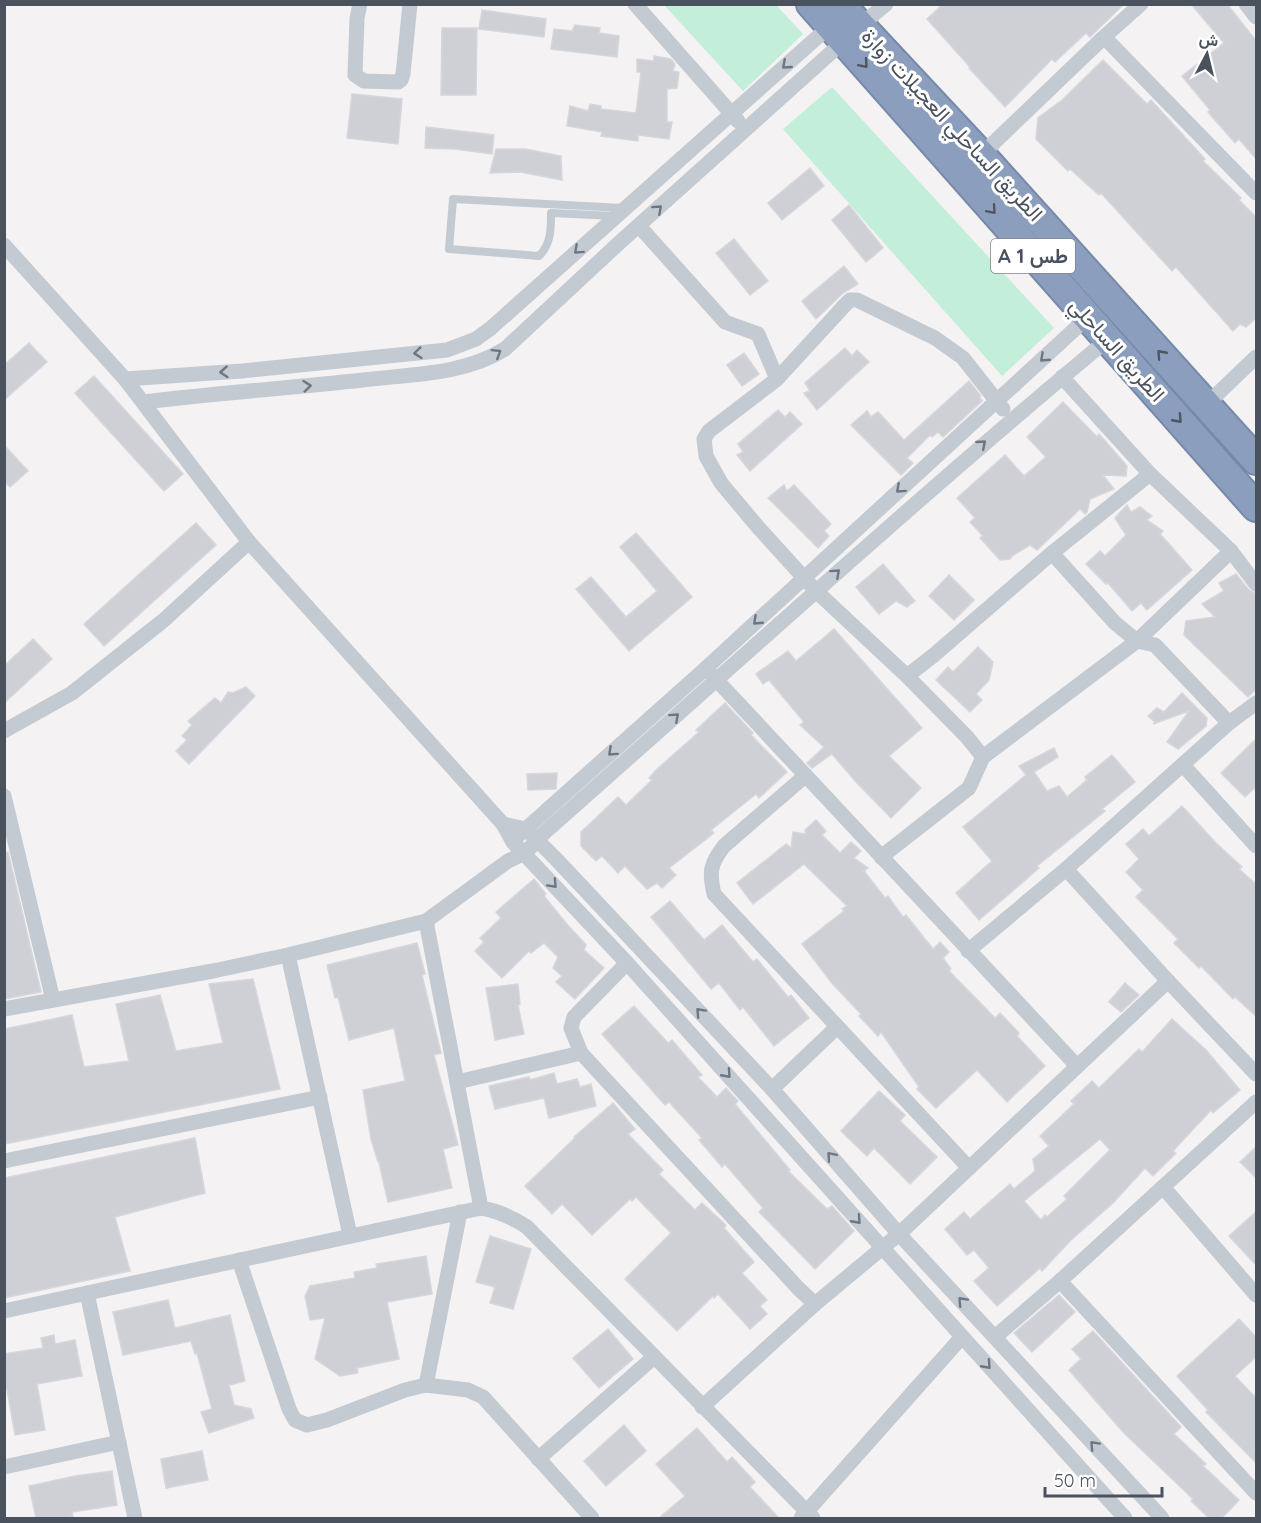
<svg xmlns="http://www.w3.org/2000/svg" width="1261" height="1523" font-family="Quicksand,Vazirmatn,sans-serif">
	<rect width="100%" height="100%" fill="#f4f2f2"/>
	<g fill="#c3eed9">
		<polygon points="664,5 776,5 803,34 743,91"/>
		<polygon points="832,87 1054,328 1002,376 783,129"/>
	</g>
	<g fill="#cfd0d6" stroke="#d6d7dc" stroke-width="1.5" fill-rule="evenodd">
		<polygon points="943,4 1124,4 1090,37 1086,33 1055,62 1052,59 1005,107 969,68 970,67 927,19"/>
		<polygon points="1191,4 1227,4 1257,42 1257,160 1239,139 1235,143 1208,112 1210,110 1182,76 1224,43"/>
		<polygon points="482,10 546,19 544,37 479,29"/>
		<polygon points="575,25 600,28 599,33 619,36 617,57 551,49 554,29 572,31"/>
		<polygon points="442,28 477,28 476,95 441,95"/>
		<polygon points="654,56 671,59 675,64 673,71 679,72 677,88 667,89 667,122 672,122 669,139 638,135 638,141 601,136 602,132 567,126 570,106 588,111 590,104 601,106 601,109 636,113 641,72 637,72 637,59 654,61"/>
		<polygon points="1103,60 1147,104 1151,100 1205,159 1203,161 1241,198 1239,200 1257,218 1257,317 1246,327 1240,324 1233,331 1176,267 1172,271 1101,193 1099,195 1070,169 1068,171 1036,139 1038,118 1062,100"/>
		<polygon points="352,94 402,99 398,144 347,138"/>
		<polygon points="426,127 494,135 492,154 454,149 425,148"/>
		<polygon points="496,149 525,149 561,156 562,180 520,172 490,173"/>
		<polygon points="810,168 824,186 782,220 768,203"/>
		<polygon points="849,205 883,248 866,262 832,220"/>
		<polygon points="734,239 768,281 750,295 716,253"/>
		<polygon points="844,266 858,284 843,293 816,319 802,301"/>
		<polygon points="29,343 47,362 4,400 4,365"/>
		<polygon points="845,348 852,356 857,350 869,362 817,410 804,393 810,391 805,383"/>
		<polygon points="744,353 759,374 742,386 727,365"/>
		<polygon points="94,376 183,474 164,491 75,393"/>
		<polygon points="969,381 981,396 979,397 982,401 943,437 938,432 932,437 930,435 907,458 913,463 901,475 851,425 867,411 871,417 878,412 904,440"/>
		<polygon points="1063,402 1097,437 1099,434 1127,466 1126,476 1103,475 1114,489 1090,499 1087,512 1085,514 1080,509 1037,550 1030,545 1012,556 1010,559 1000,560 980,538 983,536 970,522 975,518 957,498 1005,455 1024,476 1046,457 1027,437"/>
		<polygon points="778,410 785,417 790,412 802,424 750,471 737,455 743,452 738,444"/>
		<polygon points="4,445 28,471 10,487 4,481"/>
		<polygon points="784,485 787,491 794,485 831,524 824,531 829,536 818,548 768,498"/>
		<polygon points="1127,505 1131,512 1140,507 1152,516 1147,520 1163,531 1160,534 1192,570 1147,610 1141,603 1132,611 1108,583 1106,584 1086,564 1100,551 1105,556 1126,535 1115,518"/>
		<polygon points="196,523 216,545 104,646 84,624"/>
		<polygon points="636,533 692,597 629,651 576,589 591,577 626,617 657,591 620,547"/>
		<polygon points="883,564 915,601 907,607 896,601 879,614 856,587"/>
		<polygon points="1236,574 1249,590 1257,594 1257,688 1248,697 1184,635 1186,621 1215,617 1202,604 1224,591 1219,583"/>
		<polygon points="949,575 974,600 954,620 929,596"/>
		<polygon points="834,629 922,728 889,756 921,788 891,818 856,782 832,754 812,768 807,763 824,747 800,725 804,722 769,680 763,684 756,674 788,651 796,661"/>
		<polygon points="33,639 52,659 4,703 4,666"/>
		<polygon points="978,647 993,662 989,680 976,694 982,700 970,712 936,680 948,667 953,672"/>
		<polygon points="246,687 255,696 189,764 176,751 187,740 182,736 192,725 188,721 215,698 221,703 228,692 233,693"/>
		<polygon points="1182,693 1207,718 1206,726 1178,749 1167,742 1189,711 1153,724 1155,722 1148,716 1157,708 1164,712"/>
		<polygon points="725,703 753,733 751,735 787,772 759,798 756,794 711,830 714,833 669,868 676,875 662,888 657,883 647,889 625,866 618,873 602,856 596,861 581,846 581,832 618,797 626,805 652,780 649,778 656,770 699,732 696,730"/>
		<polygon points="1257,738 1257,786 1245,797 1221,773"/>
		<polygon points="1054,748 1058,757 1034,772 1047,791 1059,786 1067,797 1087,780 1085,777 1112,755 1135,782 1102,809 1105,811 1037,866 1039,868 979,920 956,893 992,861 963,827 1026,775 1019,766"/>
		<polygon points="557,773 556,789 528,790 527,774"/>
		<polygon points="1182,806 1216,843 1242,867 1239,869 1257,885 1257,1017 1235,997 1233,999 1201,966 1199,968 1174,943 1178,939 1136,897 1143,890 1126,872 1139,859 1126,844 1143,829 1149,836"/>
		<polygon points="816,820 826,831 822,835 840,853 851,842 861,851 854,858 868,868 864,871 885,898 888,896 903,917 906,915 933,949 940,942 949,952 943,958 951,969 949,971 995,1018 1000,1013 1019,1033 1017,1036 1045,1066 1007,1102 977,1070 936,1108 917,1089 919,1087 881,1032 878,1036 859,1016 861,1014 831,982 802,944 844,911 842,909 847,906 804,864 753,904 737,883 786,844 791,848 793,832 806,834 805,830"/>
		<polygon points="8,852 41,992 4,999 4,853"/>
		<polygon points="534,879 546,894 544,896 566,923 586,945 584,950 604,968 575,999 556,982 562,976 553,968 558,957 544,943 531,953 529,951 502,978 475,951 484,942 480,938 501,918 496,912"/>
		<polygon points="670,901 704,940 722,925 753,962 757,959 788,997 791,995 809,1018 774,1046 743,1007 740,1010 719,983 711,989 651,917"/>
		<polygon points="417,943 425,974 422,975 441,1053 434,1055 458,1145 443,1149 452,1188 388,1202 379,1162 378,1162 371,1139 363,1090 405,1081 394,1028 349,1040 338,997 335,998 327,965"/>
		<polygon points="253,979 280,1089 4,1144 4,1029 72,1015 84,1067 129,1061 116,1004 160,995 176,1051 223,1043 209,984"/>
		<polygon points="1125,983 1139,995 1121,1012 1109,1002"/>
		<polygon points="518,984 520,1004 518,1005 524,1034 495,1040 486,988"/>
		<polygon points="634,1006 668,1043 672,1040 702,1075 698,1077 717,1097 726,1088 738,1101 735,1104 790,1170 788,1171 827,1209 832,1206 854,1231 815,1269 759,1212 763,1208 725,1164 722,1167 699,1140 702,1138 669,1102 665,1105 602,1034"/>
		<path d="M 1172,1019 L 1206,1050 L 1240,1090 L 1213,1113 L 1211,1110 L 1173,1151 L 1176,1153 L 1153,1176 L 1145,1168 L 1113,1203 L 1071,1240 L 1042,1271 L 1040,1268 L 997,1306 L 974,1281 L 989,1268 L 974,1250 L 967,1255 L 945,1229 L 964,1212 L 970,1219 L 1010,1184 L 1014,1189 L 1035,1171 L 1033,1159 L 1049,1146 L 1040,1136 L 1074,1104 L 1071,1101 L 1092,1081 L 1099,1088 L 1139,1049 L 1142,1052 ZM 1100,1139 L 1110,1150 L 1064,1196 L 1067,1199 L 1047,1217 L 1045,1215 L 1041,1220 L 1024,1201 Z"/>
		<polygon points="554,1073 557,1084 577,1079 580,1087 591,1084 596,1106 549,1118 544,1098 495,1109 489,1086 529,1077 530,1080"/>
		<polygon points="879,1091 905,1115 900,1121 937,1157 910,1184 874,1148 867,1156 841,1131"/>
		<polygon points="613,1103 635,1129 628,1134 663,1170 659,1174 695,1210 702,1203 726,1225 724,1228 754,1262 742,1273 767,1300 760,1306 767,1314 750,1329 718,1294 714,1298 713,1296 677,1331 625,1279 671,1233 636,1197 632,1201 630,1199 592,1235 562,1204 552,1214 525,1186 575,1138 574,1137"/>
		<polygon points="195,1138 205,1193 115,1217 130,1271 4,1298 4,1178"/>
		<polygon points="1257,1146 1257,1179 1240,1162"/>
		<polygon points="1257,1211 1257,1266 1229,1236"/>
		<polygon points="490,1236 531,1249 513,1309 490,1303 495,1287 476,1282"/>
		<polygon points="426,1256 432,1294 387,1302 399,1359 357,1368 358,1373 340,1376 315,1359 325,1318 310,1320 305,1296 310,1286 355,1278 354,1272 377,1268 376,1264"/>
		<polygon points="1059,1295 1075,1312 1032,1352 1014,1333"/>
		<polygon points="168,1300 175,1328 230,1315 245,1381 229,1385 234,1405 251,1409 254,1418 209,1433 201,1412 212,1409 197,1353 195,1354 191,1341 123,1355 113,1312"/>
		<polygon points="1239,1319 1257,1338 1257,1356 1235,1376 1257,1399 1257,1464 1206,1412 1208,1410 1177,1376"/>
		<polygon points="608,1329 633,1359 599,1388 573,1358"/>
		<polygon points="1093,1331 1181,1427 1174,1434 1206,1464 1203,1466 1239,1500 1222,1518 1209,1518 1191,1501 1193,1499 1123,1432 1069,1370 1081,1359 1072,1349"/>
		<polygon points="54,1335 55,1344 75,1340 82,1376 37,1384 45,1430 15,1435 7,1389 4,1390 4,1354 43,1348 41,1338"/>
		<polygon points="624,1425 646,1451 606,1486 584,1461"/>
		<polygon points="697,1428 727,1462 732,1457 755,1482 750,1487 779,1518 659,1518 685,1496 656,1464"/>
		<polygon points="202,1451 208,1480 166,1488 161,1459"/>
		<polygon points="112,1471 117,1505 72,1512 73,1517 65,1518 36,1518 29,1486 75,1476"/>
	</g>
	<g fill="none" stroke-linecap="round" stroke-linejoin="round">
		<defs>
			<g id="highway">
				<polyline points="811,4 1256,507"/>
				<polyline points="840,4 981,155 1256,460"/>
			</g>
		</defs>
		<use href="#highway" stroke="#7789a9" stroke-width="32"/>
		<path stroke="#c3cad2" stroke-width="8" d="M 615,216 L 551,213 C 551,230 551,244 539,256 L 449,249 L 453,199 L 623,208"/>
		<g stroke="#c3cad2" stroke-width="15">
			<polyline points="360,4 357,18 355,75 364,81 398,82 401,80 403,74 410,4"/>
			<polyline points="635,4 738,121"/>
			<polyline points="1246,4 1256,17"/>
			<polyline points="860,26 886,4"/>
			<polyline points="1104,37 1256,193"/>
			<polyline points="981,155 1104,37 1141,4"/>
			<polyline points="639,226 725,322 758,334 777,379 709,431 704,439 706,456 721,483 757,526 816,591 907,676 934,655 1052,553 1150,474"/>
			<polyline points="4,245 125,379 249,542 503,824 513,842 627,963 1125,1518"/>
			<polyline points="1062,377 1150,474 1231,551 1256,584"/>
			<polyline points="125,379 242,371 447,350 476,339 491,328 830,26"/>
			<polyline points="777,379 845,305 850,300 857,300 935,338 963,358 1003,409"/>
			<path d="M 144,402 C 217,393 290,388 363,380 C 412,374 463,375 505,349 L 619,243 L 844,41"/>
			<polyline points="1207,404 1256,357"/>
			<polyline points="1052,553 1115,623 1137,641 1155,645 1229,723"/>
			<polyline points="710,673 1077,1066"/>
			<polyline points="907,676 967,737 983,757"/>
			<polyline points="4,731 72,693 164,620 249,542"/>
			<polyline points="1183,765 1256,846"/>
			<path d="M 805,776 L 724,846 C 710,864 709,872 714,894 L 969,1168"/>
			<polyline points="4,796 53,1000"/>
			<polyline points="503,824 526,829 556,859 772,1089 899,1234 1162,1518"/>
			<polyline points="519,835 705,669 1087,318"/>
			<polyline points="881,857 969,788 983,757 1137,641 1231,551"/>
			<polyline points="1066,869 1168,981 1256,1074"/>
			<polyline points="426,921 481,1208"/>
			<polyline points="968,951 1066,869 1229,723 1256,703"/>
			<polyline points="288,955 350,1235"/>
			<polyline points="627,963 574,1017 571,1028 581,1053 798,1288 815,1304"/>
			<path d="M 4,1009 L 213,971 L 288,955 L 426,921 L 508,861 L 525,853 L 545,832 C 732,667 916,499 1107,340"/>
			<polyline points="457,1082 581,1053"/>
			<polyline points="772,1089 837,1027"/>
			<polyline points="4,1161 320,1097"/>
			<polyline points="1163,1187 1256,1295"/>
			<polyline points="239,1260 289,1409 295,1420 307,1425 327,1420 405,1390 426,1385 468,1390 483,1397 592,1518"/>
			<polyline points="1060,1281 1256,1493"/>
			<polyline points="87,1293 135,1518"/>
			<path d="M 4,1311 L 481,1208 C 499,1211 512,1217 527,1227 L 813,1518"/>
			<polyline points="995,1337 1060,1281 1256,1102"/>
			<polyline points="426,1385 460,1212"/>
			<polyline points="702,1407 815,1304 899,1234 1168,981"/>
			<polyline points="538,1459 654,1357"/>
			<polyline points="4,1467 119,1442"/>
			<polyline points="801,1518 961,1338"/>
		</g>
		<use href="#highway" stroke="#8c9ebd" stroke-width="28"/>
	</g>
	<defs><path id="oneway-chevron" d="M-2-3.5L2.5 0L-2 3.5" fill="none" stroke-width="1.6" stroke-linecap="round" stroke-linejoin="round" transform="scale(1.5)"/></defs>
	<g stroke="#4d5663">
		<use href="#oneway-chevron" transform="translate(864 64) rotate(49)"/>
		<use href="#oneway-chevron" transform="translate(992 210) rotate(49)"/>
		<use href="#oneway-chevron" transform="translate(1161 354) rotate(-132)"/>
		<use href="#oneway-chevron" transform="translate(1178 419) rotate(48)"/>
	</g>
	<g stroke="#6e7681">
		<use href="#oneway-chevron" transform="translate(786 65) rotate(139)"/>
		<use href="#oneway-chevron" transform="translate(658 209) rotate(-42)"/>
		<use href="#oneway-chevron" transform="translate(578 250) rotate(138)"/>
		<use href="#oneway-chevron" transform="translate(418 353) rotate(174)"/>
		<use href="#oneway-chevron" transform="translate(497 353) rotate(-32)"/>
		<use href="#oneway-chevron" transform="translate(1044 358) rotate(137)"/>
		<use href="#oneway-chevron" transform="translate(224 372) rotate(176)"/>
		<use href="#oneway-chevron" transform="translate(307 386) rotate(-6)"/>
		<use href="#oneway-chevron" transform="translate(982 444) rotate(-41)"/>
		<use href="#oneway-chevron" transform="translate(900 489) rotate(138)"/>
		<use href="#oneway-chevron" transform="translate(836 573) rotate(-42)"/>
		<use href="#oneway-chevron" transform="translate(757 621) rotate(137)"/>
		<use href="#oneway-chevron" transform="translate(675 717) rotate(-42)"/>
		<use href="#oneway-chevron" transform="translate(612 752) rotate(138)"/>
		<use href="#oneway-chevron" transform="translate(553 884) rotate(47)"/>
		<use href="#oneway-chevron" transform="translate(700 1012) rotate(-133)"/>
		<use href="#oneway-chevron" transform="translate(727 1074) rotate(48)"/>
		<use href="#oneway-chevron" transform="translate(831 1156) rotate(-131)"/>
		<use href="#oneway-chevron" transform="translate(857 1220) rotate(48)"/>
		<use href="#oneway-chevron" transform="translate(962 1301) rotate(-133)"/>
		<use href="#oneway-chevron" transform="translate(987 1365) rotate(48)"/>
		<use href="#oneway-chevron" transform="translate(1094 1445) rotate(-133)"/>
	</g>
	<g text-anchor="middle" stroke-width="6" stroke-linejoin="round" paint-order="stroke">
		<rect fill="#fff" stroke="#80868e" stroke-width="1.5" x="991" y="239" width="84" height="34" rx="4.5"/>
		<g font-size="20" font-weight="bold" fill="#4a525e">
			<text x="1033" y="263">A 1 طس</text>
		</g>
		<g font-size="21" fill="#4a525e" stroke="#fff">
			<text transform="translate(952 125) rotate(47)" y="7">الطريق الساحلي العجيلات زوارة</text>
			<text transform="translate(1117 350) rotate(48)" y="7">الطريق الساحلي</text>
		</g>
	</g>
	<rect width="1261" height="1523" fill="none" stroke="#4a525e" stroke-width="12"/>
	<g transform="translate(1207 54) rotate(7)" stroke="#ffffff" stroke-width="4.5" paint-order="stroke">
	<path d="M0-4.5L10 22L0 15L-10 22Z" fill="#4a525e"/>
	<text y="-9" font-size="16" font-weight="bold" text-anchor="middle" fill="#4a525e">ش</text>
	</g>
	<path d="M1045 1487v9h117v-9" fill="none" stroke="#4a525e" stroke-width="3"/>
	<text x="1054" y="1487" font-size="18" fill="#4a525e" stroke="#ffffff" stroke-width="4.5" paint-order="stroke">50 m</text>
</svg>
